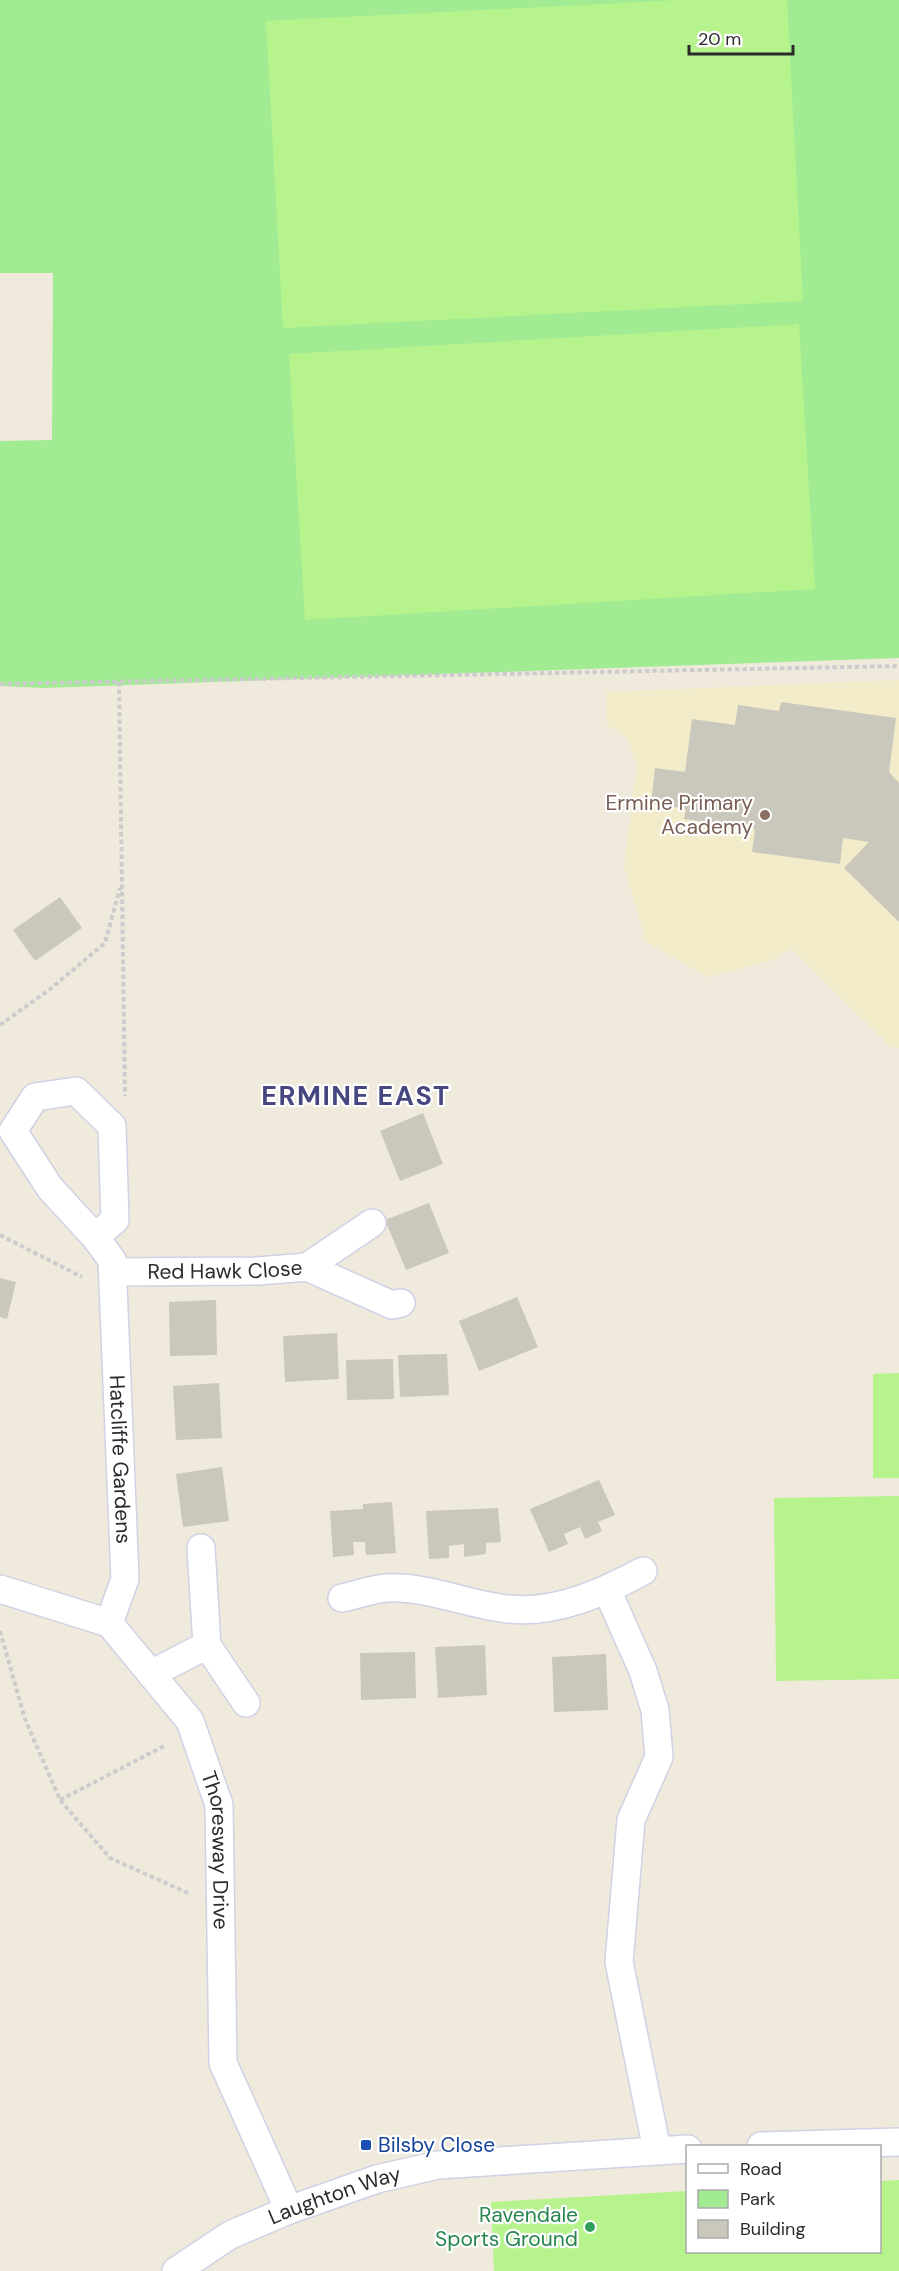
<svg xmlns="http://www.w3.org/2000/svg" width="899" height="2271" font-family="'DM Sans',sans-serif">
	<rect width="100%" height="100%" fill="#efeadc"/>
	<polygon fill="#f2ecca" points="899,680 899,1048 891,1047 791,948 770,961 708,977 646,942 624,866 637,765 626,737 607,725 606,692"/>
	<polygon fill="#a1eb93" points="0,0 899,0 899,658 43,688 0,686 0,441 52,440 53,273 0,273"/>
	<g fill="#b6f38d">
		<polygon points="679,0 787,0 803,301 283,328 266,21"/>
		<polygon points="799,324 815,589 305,620 289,354"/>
		<polygon points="899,1373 899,1478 873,1478 873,1374"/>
		<polygon points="899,1496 899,1679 776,1681 774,1498"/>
		<polygon points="899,2180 899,2271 494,2271 491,2202 687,2191 688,2252 880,2252 880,2181"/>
	</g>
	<g fill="#cac7bc">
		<polygon points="781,702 896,718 889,772 899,783 899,922 844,868 869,842 843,838 840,864 752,852 755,829 684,819 686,809 651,803 655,768 685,772 692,719 735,725 738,705 779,711"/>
		<polygon points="60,897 82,928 35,961 13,930"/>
		<polygon points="423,1113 443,1164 400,1181 380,1131"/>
		<polygon points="429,1203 449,1253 406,1270 385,1220"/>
		<polygon points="0,1278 16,1282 7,1319 0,1317"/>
		<polygon points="517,1297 538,1347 479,1371 459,1321"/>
		<polygon points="216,1300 217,1355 170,1356 169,1302"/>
		<polygon points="337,1333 339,1379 285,1382 283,1336"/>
		<polygon points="447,1354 449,1395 400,1397 398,1355"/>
		<polygon points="393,1359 394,1399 347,1400 346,1360"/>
		<polygon points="219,1383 222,1438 176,1440 173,1386"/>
		<polygon points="222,1467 229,1521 183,1527 176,1474"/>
		<polygon points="599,1480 615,1515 598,1522 602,1531 585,1539 580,1527 564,1534 568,1544 549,1552 530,1509"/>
		<polygon points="392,1502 396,1553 366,1555 365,1542 353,1542 354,1555 333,1557 330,1511 363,1509 363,1504"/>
		<polygon points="498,1508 501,1542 486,1543 486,1554 464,1557 464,1544 449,1546 449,1558 429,1559 426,1511"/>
		<polygon points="485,1645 487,1695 438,1698 435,1647"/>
		<polygon points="415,1652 416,1698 361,1700 360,1653"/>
		<polygon points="606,1654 608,1710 554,1712 552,1657"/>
	</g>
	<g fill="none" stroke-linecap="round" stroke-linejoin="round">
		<defs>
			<g id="minor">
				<path id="s1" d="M 95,1237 L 115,1220 L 112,1126 L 76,1091 L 35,1097 L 13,1131 L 50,1188 L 95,1237 L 112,1260 L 125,1579 L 109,1623"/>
				<polyline points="307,1267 372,1223"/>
				<path id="s2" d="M 113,1272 L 257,1271 L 307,1267 L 392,1305 L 401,1303"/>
				<path id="s3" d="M 0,1589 L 109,1623 L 190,1721 L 219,1805 L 223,2063 L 289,2210"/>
				<polyline points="607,1590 643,1671 655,1710 659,1757 631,1820 619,1962 657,2150"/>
				<path d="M 342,1598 C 356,1595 372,1589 387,1588 C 427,1586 469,1605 508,1609 C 556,1614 602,1593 643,1571"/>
				<polyline points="207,1645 246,1703"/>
				<polyline points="151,1674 207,1645 201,1548"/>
				<polyline points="761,2146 899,2142"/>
				<path id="s4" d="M 176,2271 L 230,2235 L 289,2210 L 377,2179 L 438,2165 L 688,2149"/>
			</g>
		</defs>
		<use href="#minor" stroke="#d1d1e6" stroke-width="30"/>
		<g stroke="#ccc" stroke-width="4" stroke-dasharray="4.5 3" stroke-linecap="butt">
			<polyline points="119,682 125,1096"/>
			<polyline points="0,684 899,666"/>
			<polyline points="0,1025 49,990 105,943 120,888"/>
			<polyline points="0,1235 82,1277"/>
			<polyline points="0,1631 25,1719 60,1800 110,1858 190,1894"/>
			<polyline points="60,1800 166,1745"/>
		</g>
		<use href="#minor" stroke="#fff" stroke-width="27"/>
	</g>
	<circle fill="#8d6e63" stroke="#fff" stroke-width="2" cx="765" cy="815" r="6"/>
	<rect fill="#1a4fb4" stroke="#fff" stroke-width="2" x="360" y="2139" width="12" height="12" rx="3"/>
	<circle fill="#2e9e5b" stroke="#fff" stroke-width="2" cx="590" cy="2227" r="6"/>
	<g text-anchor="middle" stroke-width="4.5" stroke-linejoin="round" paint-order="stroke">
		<g font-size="21" fill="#785e54" stroke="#fff" text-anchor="end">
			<text x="753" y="810">Ermine Primary<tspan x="753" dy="24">Academy</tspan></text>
		</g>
		<g font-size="21" fill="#2b2b2b" stroke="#fff">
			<text dy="7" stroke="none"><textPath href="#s2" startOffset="112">Red Hawk Close</textPath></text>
			<text dy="7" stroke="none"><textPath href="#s1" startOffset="615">Hatcliffe Gardens</textPath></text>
			<text dy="7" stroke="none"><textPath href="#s3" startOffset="375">Thoresway Drive</textPath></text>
			<text dy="7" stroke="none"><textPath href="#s4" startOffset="177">Laughton Way</textPath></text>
		</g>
		<g font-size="21" fill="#164399" stroke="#fff" text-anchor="start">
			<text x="378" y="2152">Bilsby Close</text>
		</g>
		<g font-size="21" fill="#27864d" stroke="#fff" text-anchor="end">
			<text x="578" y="2222">Ravendale<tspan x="578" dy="24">Sports Ground</tspan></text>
		</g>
		<g font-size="27" font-weight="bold" letter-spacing="1.5" fill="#464681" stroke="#fff">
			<text x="356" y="1105">ERMINE EAST</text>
		</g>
	</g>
	<rect x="686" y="2145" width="195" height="108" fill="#ffffff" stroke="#aaaaaa" stroke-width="1.5"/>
	<rect x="698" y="2164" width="30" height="9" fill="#ffffff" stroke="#aaaaaa" stroke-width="1.5"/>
	<text x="740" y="2175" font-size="18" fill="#2b2b2b">Road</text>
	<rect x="698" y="2190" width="30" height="18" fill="#a1eb93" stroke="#aaaaaa" stroke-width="1.5"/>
	<text x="740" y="2205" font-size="18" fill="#2b2b2b">Park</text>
	<rect x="698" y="2220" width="30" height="18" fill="#cac7bc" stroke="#aaaaaa" stroke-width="1.5"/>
	<text x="740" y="2235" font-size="18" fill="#2b2b2b">Building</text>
	<path d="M689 45v9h104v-9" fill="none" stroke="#2b2b2b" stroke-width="3"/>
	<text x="698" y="45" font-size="18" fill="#2b2b2b" stroke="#ffffff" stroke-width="4.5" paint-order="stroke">20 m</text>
</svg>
